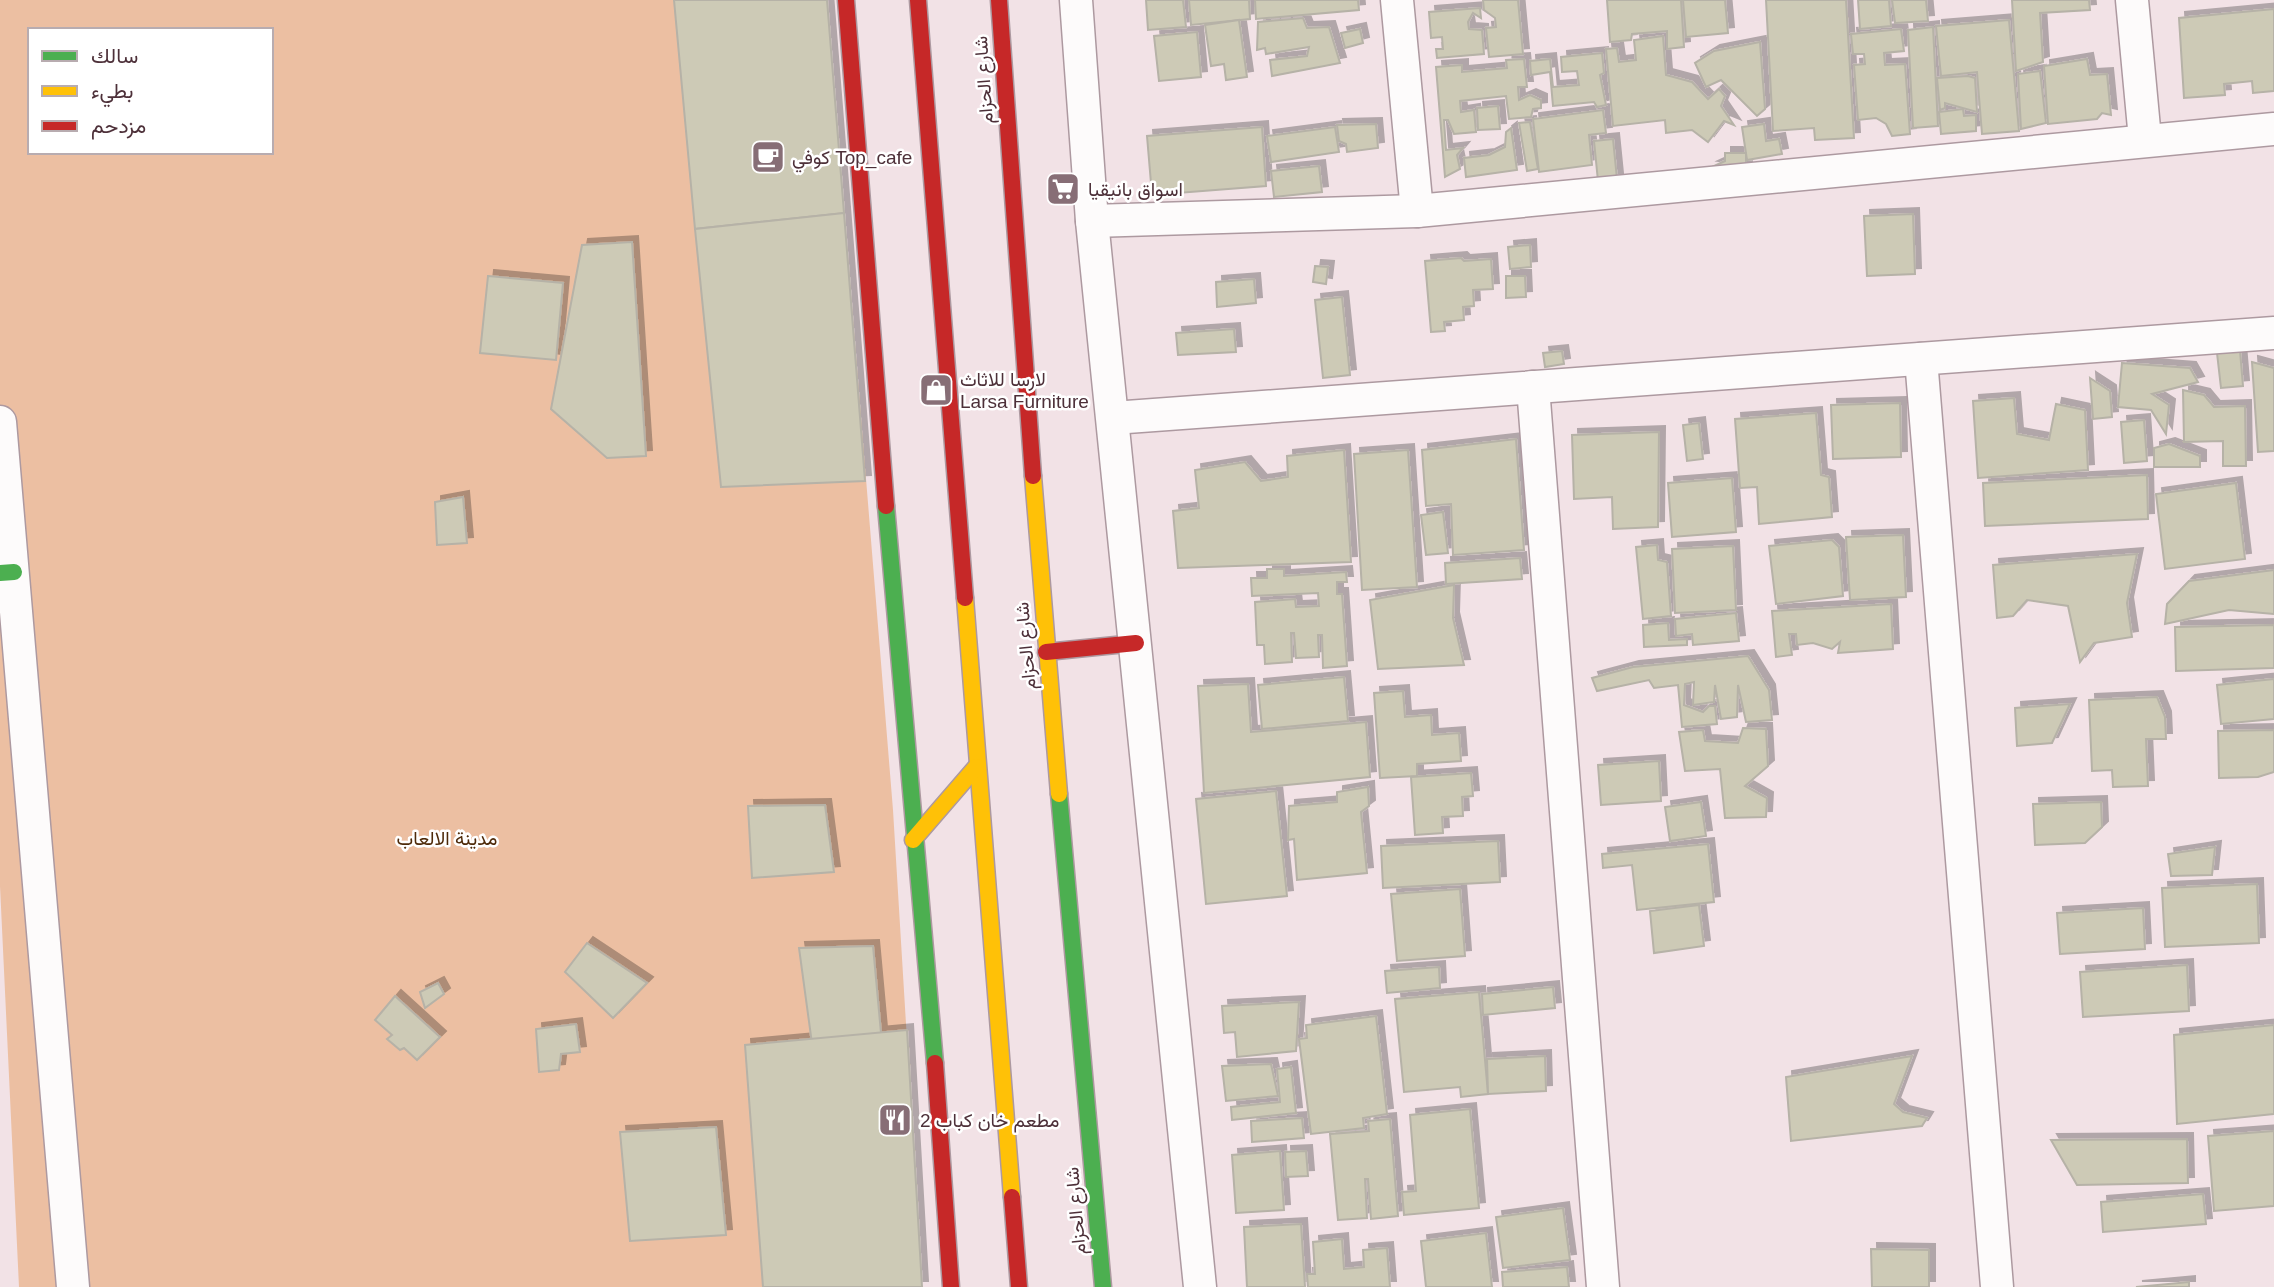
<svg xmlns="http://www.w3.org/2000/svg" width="2274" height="1287" font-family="Helvetica,Vazirmatn,sans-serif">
	<defs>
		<filter id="shadow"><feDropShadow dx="6" dy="-6" stdDeviation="0" flood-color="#0004"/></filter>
	</defs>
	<rect width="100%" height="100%" fill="#f2e2e6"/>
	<path fill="#ecbfa2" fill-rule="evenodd" d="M 0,0 L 827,0 L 893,810 L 922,1287 L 19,1287 L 0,886 ZM 30,30 L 271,30 L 271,152 L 30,152 Z"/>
	<g fill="#cdcab6" stroke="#b6b2a7" stroke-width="2" filter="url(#shadow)">
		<polygon points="674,0 827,0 844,213 695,229"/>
		<polygon points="1146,0 1183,0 1186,27 1148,30"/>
		<polygon points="1189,0 1249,0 1250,19 1191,25"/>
		<polygon points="1255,0 1358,0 1359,10 1256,19"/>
		<polygon points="1483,0 1518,0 1523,54 1489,57 1486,28 1496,27 1495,18 1484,10"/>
		<polygon points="1607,0 1681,0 1684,47 1667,49 1667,31 1632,34 1631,40 1610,42"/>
		<polygon points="1683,0 1725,0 1728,33 1686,37"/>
		<polygon points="1766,0 1846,0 1854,138 1815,140 1814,128 1773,131"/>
		<polygon points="1858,0 1889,0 1891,26 1860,29"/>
		<polygon points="1892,0 1926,0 1928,21 1895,23"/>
		<polygon points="2012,0 2089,0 2090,10 2040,13 2043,62 2016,71"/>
		<polygon points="1480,8 1481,18 1473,13 1468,22 1469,29 1482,30 1484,54 1437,58 1436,49 1443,49 1442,37 1431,38 1429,12"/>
		<polygon points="2274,9 2274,91 2253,93 2252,81 2224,84 2225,95 2184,98 2179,18"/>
		<polygon points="1303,18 1307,28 1329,27 1340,63 1272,76 1270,60 1307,56 1309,47 1266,54 1265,48 1257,50 1258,22"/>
		<polygon points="1239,20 1247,77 1226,80 1224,64 1211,66 1205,25"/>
		<polygon points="2009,20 2019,131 1982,134 1977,72 1941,76 1936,26"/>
		<polygon points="1933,27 1938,126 1913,128 1908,30"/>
		<polygon points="1360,29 1363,43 1345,48 1341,33"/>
		<polygon points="1901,29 1904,51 1884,53 1885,65 1905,64 1910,134 1892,136 1886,124 1876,118 1858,120 1854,65 1865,64 1864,54 1853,54 1851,34"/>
		<polygon points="1197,32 1201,77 1159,81 1154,36"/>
		<polygon points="1663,36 1666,75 1692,82 1708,99 1719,89 1725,96 1721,106 1734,125 1724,121 1708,142 1692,130 1666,133 1665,120 1613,126 1606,49 1617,48 1619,62 1636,60 1634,40"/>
		<polygon points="1760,42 1765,109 1757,116 1721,80 1706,87 1695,63 1714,51"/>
		<polygon points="1602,53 1604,73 1600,75 1606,105 1597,107 1594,102 1553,106 1550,72 1531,75 1530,61 1550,59 1553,87 1579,85 1577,71 1562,72 1561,57"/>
		<polygon points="1524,59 1527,87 1518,87 1519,100 1530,95 1541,100 1541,108 1533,109 1531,117 1509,119 1506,96 1460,101 1461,112 1474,110 1476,132 1454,134 1448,120 1444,120 1446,150 1463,148 1457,155 1460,169 1445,177 1436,67 1462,65 1462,72 1507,68 1506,60"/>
		<polygon points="2087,59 2090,75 2107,74 2111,115 2102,113 2097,119 2048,124 2044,66"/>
		<polygon points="2040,71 2046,123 2021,129 2018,74"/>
		<polygon points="1968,76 1975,78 1977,112 1945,103 1945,108 1940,110 1937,78"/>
		<polygon points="1498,106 1500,129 1478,130 1477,108"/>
		<polygon points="1963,109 1964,116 1976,115 1976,131 1941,134 1939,112"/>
		<polygon points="1603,110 1606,133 1589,135 1592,165 1539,172 1533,119"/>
		<polygon points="1530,122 1538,169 1527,171 1519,123"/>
		<polygon points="1376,124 1378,148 1347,152 1346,144 1339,141 1337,125"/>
		<polygon points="1764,124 1766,141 1779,139 1782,154 1747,160 1742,127"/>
		<polygon points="1262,127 1266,186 1152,195 1147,136"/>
		<polygon points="1335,127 1339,152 1271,162 1267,136"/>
		<polygon points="1511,128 1517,170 1466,177 1464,158 1489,155 1505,147 1506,132"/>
		<polygon points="1613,139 1617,179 1598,181 1594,141"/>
		<polygon points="1725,153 1746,153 1746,171 1712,167 1725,161"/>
		<polygon points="1319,166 1322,192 1274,197 1271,171"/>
		<polygon points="844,213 865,481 721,487 695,229"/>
		<polygon points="1913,214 1915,274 1867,276 1864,216"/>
		<polygon points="632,242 646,456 607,458 551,409 582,245"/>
		<polygon points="1530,245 1531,267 1510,269 1508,247"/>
		<polygon points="1461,258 1464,261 1491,259 1493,289 1473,290 1474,306 1463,307 1464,320 1444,322 1445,331 1431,332 1425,261"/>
		<polygon points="1315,266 1328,267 1326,284 1313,282"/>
		<polygon points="488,276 563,283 556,360 480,353"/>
		<polygon points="1506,276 1525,276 1526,297 1506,298"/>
		<polygon points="1254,279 1256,303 1217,307 1216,282"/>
		<polygon points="1342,297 1350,375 1323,378 1315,300"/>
		<polygon points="1234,329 1236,352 1178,355 1176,333"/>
		<polygon points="1562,351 1564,364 1545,367 1543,353"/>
		<polygon points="2240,351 2243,386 2221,388 2217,353"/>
		<polygon points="2252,362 2274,368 2274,451 2258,452"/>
		<polygon points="2122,363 2190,368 2198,382 2152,394 2169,405 2166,434 2151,410 2118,407"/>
		<polygon points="2090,378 2110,391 2112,417 2093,419"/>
		<polygon points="2183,390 2204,395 2214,407 2245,406 2246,466 2223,466 2223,441 2184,442"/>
		<polygon points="2014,398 2017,434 2049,440 2056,404 2085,410 2088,470 1978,478 1973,401"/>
		<polygon points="1900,403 1901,457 1833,459 1831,405"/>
		<polygon points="1816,413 1821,475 1829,477 1832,517 1759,524 1757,487 1740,488 1735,419"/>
		<polygon points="2144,420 2147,461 2124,463 2121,422"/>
		<polygon points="1699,423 1703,459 1687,461 1683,425"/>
		<polygon points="1659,432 1658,527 1613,529 1612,497 1574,499 1572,435"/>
		<polygon points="1516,439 1524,550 1453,555 1451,504 1426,506 1422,450"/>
		<polygon points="2169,444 2200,456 2200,467 2154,467 2154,448"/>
		<polygon points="1344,450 1351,562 1178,568 1173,511 1199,508 1195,470 1245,462 1261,481 1288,477 1287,456"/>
		<polygon points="1408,450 1417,587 1362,590 1354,454"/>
		<polygon points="2147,475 2148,519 1985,526 1983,483"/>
		<polygon points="1732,478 1736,532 1672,537 1668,483"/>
		<polygon points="2236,483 2245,559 2165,569 2156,494"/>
		<polygon points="463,497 467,543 437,545 435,502"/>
		<polygon points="1443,512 1448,553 1426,555 1421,515"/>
		<polygon points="1903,535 1906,597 1850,600 1846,537"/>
		<polygon points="1832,540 1839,547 1843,596 1776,604 1769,546"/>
		<polygon points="1657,545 1658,560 1667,562 1671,616 1643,619 1636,547"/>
		<polygon points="1733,546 1736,610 1675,613 1672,549"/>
		<polygon points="2137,554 2127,603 2132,637 2094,643 2080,662 2068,606 2027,600 2013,616 1997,618 1993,565"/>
		<polygon points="1520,558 1522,579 1446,584 1445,563"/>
		<polygon points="1267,569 1284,569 1284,576 1346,572 1347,582 1337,582 1337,594 1342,594 1347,666 1323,668 1322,635 1318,635 1319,657 1296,658 1294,633 1291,633 1292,662 1265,664 1264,645 1257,645 1255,602 1295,599 1296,607 1319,606 1318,593 1252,596 1251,578 1267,578"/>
		<polygon points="2274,570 2274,614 2229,610 2165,624 2167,604 2189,581"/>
		<polygon points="1454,585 1453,618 1464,665 1378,669 1370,600"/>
		<polygon points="1891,604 1893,649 1838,653 1840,642 1832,649 1813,643 1797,645 1796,634 1789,634 1792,655 1776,657 1772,611"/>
		<polygon points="1736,613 1739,641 1693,645 1692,634 1676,636 1675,619"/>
		<polygon points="1668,623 1669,640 1687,639 1687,645 1644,647 1643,625"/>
		<polygon points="2274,625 2274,668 2176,671 2175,627"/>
		<polygon points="1748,656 1769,690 1772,720 1746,722 1738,685 1737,717 1721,719 1715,685 1714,702 1693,705 1694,682 1685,684 1684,705 1703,712 1709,706 1715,706 1717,724 1682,727 1678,685 1654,688 1649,680 1597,691 1592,678 1633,667"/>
		<polygon points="1344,677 1348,721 1262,729 1258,685"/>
		<polygon points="2274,679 2274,719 2221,724 2217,685"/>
		<polygon points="1248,684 1251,732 1366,722 1370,777 1204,793 1198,686"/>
		<polygon points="1403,691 1405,717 1431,715 1432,735 1459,733 1461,761 1417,764 1417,776 1380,778 1374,693"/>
		<polygon points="2157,697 2165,717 2166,739 2146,739 2148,786 2113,787 2112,770 2092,771 2089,700"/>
		<polygon points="2070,704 2052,743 2017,746 2015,708"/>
		<polygon points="1743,728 1766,729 1768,766 1745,786 1767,798 1766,817 1725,818 1720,769 1685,771 1679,732 1703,730 1705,741 1738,743"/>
		<polygon points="2274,730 2274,772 2258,777 2219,778 2218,731"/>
		<polygon points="1659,761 1661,801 1601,805 1598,765"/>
		<polygon points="1471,773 1473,796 1462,797 1463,816 1442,817 1443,833 1415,835 1411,777"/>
		<polygon points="1368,787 1369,806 1361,812 1367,873 1297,880 1294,839 1288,840 1289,806 1337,802 1337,792"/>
		<polygon points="1276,791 1287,896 1206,904 1196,799"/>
		<polygon points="1701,802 1706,836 1670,841 1665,807"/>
		<polygon points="2101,802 2102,827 2085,843 2035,845 2033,804"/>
		<polygon points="825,805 834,872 752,878 748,806"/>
		<polygon points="1498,841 1500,882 1383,888 1381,846"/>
		<polygon points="1708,844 1714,902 1637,910 1632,865 1603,868 1602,854"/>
		<polygon points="2215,847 2212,875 2171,876 2168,854"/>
		<polygon points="2257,884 2259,943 2165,947 2162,888"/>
		<polygon points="1460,889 1465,956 1397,961 1391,894"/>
		<polygon points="1699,905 1704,946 1654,953 1650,911"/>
		<polygon points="2143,908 2145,949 2060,954 2057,913"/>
		<polygon points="587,943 647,983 613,1018 565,972"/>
		<polygon points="873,946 882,1044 813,1051 799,948"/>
		<polygon points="2187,965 2189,1011 2083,1017 2080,972"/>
		<polygon points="1439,967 1440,988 1387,993 1385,971"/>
		<polygon points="438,983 444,994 425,1008 420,992"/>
		<polygon points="1553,987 1555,1008 1483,1015 1482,994"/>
		<polygon points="1479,992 1488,1094 1461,1097 1460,1087 1404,1092 1395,999"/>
		<polygon points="395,996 440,1037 417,1060 404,1048 400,1050 387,1039 392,1035 375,1020"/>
		<polygon points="1299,1002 1296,1051 1237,1057 1235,1032 1224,1033 1222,1006"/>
		<polygon points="1376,1016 1387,1114 1363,1118 1364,1128 1311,1134 1299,1039 1307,1038 1306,1025"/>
		<polygon points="576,1024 580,1052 561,1054 559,1070 539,1072 536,1029"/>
		<polygon points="2274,1025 2274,1114 2177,1124 2174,1035"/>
		<polygon points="907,1030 922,1287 763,1287 745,1045"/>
		<polygon points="1545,1056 1546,1091 1488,1094 1487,1059"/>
		<polygon points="1912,1056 1894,1104 1903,1112 1927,1118 1922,1126 1791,1141 1786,1077"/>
		<polygon points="1271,1064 1278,1096 1226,1101 1222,1066"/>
		<polygon points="1291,1067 1296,1113 1232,1120 1231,1107 1280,1102 1277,1069"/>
		<polygon points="1470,1109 1479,1208 1404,1215 1402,1192 1416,1191 1410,1115"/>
		<polygon points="1302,1118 1304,1138 1252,1142 1251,1121"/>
		<polygon points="1390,1119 1398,1216 1371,1219 1368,1179 1365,1179 1367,1218 1338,1220 1330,1134 1369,1131 1368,1121"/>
		<polygon points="716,1127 726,1235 630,1241 620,1132"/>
		<polygon points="2274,1131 2274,1206 2214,1211 2208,1136"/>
		<polygon points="2187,1139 2188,1183 2077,1185 2051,1140"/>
		<polygon points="1280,1151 1284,1210 1236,1213 1232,1155"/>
		<polygon points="1306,1151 1308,1176 1286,1177 1285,1152"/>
		<polygon points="2203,1194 2206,1224 2103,1232 2101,1202"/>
		<polygon points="1563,1208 1570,1260 1503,1268 1496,1217"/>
		<polygon points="1301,1224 1305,1287 1247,1287 1244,1227"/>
		<polygon points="1486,1233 1492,1287 1426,1287 1421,1241"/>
		<polygon points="1342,1239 1344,1269 1364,1267 1363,1250 1387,1248 1390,1287 1308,1287 1307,1274 1315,1274 1313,1242"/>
		<polygon points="1871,1249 1929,1250 1929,1287 1872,1287"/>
		<polygon points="1567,1267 1569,1287 1503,1287 1502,1272"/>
		<polygon points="2189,1282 2189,1287 2136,1287"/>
	</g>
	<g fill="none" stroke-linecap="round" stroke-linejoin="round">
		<defs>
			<g id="street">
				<polyline points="1076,0 1092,221 1200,1287"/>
				<polyline points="1397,0 1417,211"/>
				<polyline points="2132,0 2145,139"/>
				<polyline points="1092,221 1417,211 2274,129"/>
				<polyline points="1921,359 1997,1287"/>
				<polyline points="1533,387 1603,1287"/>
				<polyline points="1113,418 2274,333"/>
				<polyline points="0,422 73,1287"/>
			</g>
			<g id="fast">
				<polyline points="886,506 935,1063"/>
				<polyline points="0,573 14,572"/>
				<polyline points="1059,794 1103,1287"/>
			</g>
			<g id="slow">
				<polyline points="1033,476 1059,794"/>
				<polyline points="965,598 1012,1197"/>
				<polyline points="913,840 976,767"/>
			</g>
			<g id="jam">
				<polyline points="846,0 886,506"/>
				<polyline points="918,0 965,598"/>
				<polyline points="999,0 1033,476"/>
				<polyline points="1046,652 1136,643"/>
				<polyline points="935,1063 951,1287"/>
				<polyline points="1012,1197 1019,1287"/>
			</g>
		</defs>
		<use href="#street" stroke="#ad99a0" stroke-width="35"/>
		<use href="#fast" stroke="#ad99a0" stroke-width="19"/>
		<use href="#slow" stroke="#ad99a0" stroke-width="19"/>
		<use href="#jam" stroke="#ad99a0" stroke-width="19"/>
		<use href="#street" stroke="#fdfbfb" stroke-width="32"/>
		<use href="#fast" stroke="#4caf50" stroke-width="16"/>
		<use href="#slow" stroke="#ffc107" stroke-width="16"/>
		<use href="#jam" stroke="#c62828" stroke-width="16"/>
	</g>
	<defs>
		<symbol id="cafe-square" viewBox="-11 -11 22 22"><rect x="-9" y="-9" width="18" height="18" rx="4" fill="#876e76" stroke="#fff"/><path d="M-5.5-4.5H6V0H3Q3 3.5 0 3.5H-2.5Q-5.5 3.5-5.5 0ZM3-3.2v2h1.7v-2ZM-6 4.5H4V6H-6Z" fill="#fff"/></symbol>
		<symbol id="supermarket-square" viewBox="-11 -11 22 22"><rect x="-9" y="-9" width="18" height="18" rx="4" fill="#876e76" stroke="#fff"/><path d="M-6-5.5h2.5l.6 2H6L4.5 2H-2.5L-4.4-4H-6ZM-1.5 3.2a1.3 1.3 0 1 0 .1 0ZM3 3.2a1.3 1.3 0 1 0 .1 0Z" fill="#fff"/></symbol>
		<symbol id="shop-square" viewBox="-11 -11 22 22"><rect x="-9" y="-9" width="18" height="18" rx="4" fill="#876e76" stroke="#fff"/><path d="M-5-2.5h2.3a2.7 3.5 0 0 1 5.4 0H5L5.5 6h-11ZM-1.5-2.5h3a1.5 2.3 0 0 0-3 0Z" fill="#fff"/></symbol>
		<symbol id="restaurant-square" viewBox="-11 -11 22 22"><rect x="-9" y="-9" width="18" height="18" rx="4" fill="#876e76" stroke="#fff"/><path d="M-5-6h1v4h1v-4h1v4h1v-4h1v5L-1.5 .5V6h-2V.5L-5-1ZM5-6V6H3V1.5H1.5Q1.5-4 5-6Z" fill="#fff"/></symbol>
	</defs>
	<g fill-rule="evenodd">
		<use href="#cafe-square" x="749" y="138" width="38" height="38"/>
		<use href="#supermarket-square" x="1044" y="170" width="38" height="38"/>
		<use href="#shop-square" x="917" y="371" width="38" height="38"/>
		<use href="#restaurant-square" x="876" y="1101" width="38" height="38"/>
	</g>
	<g text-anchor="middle" stroke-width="5" stroke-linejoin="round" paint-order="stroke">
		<g font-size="19" fill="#4d3039" stroke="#fff">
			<text transform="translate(983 80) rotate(-94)" y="7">شارع الحزام</text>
			<text transform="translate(1025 646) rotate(-95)" y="7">شارع الحزام</text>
			<text transform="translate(1075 1211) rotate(-95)" y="7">شارع الحزام</text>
		</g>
		<g font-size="19" fill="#4d3039" stroke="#fff" text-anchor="start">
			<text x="792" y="164">كوفي Top_cafe</text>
			<text x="1088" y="196">اسواق بانيقيا</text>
			<text x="960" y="386">لارسا للاثاث<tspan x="960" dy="22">Larsa Furniture</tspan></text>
			<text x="920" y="1127">مطعم خان كباب 2</text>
		</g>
		<g font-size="19" fill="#4e2a09" stroke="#fff">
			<text x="447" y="845">مدينة الالعاب</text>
		</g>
	</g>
	<rect x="28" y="28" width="245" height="126" fill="#ffffff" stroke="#b8acb0" stroke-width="2"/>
	<rect x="42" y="51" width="35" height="10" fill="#4caf50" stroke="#b8acb0" stroke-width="2"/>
	<text x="91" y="63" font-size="21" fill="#4d3039">سالك</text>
	<rect x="42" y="86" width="35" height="10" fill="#ffc107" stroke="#b8acb0" stroke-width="2"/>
	<text x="91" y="98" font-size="21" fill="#4d3039">بطيء</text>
	<rect x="42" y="121" width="35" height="10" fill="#c62828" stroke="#b8acb0" stroke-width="2"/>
	<text x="91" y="133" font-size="21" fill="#4d3039">مزدحم</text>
</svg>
